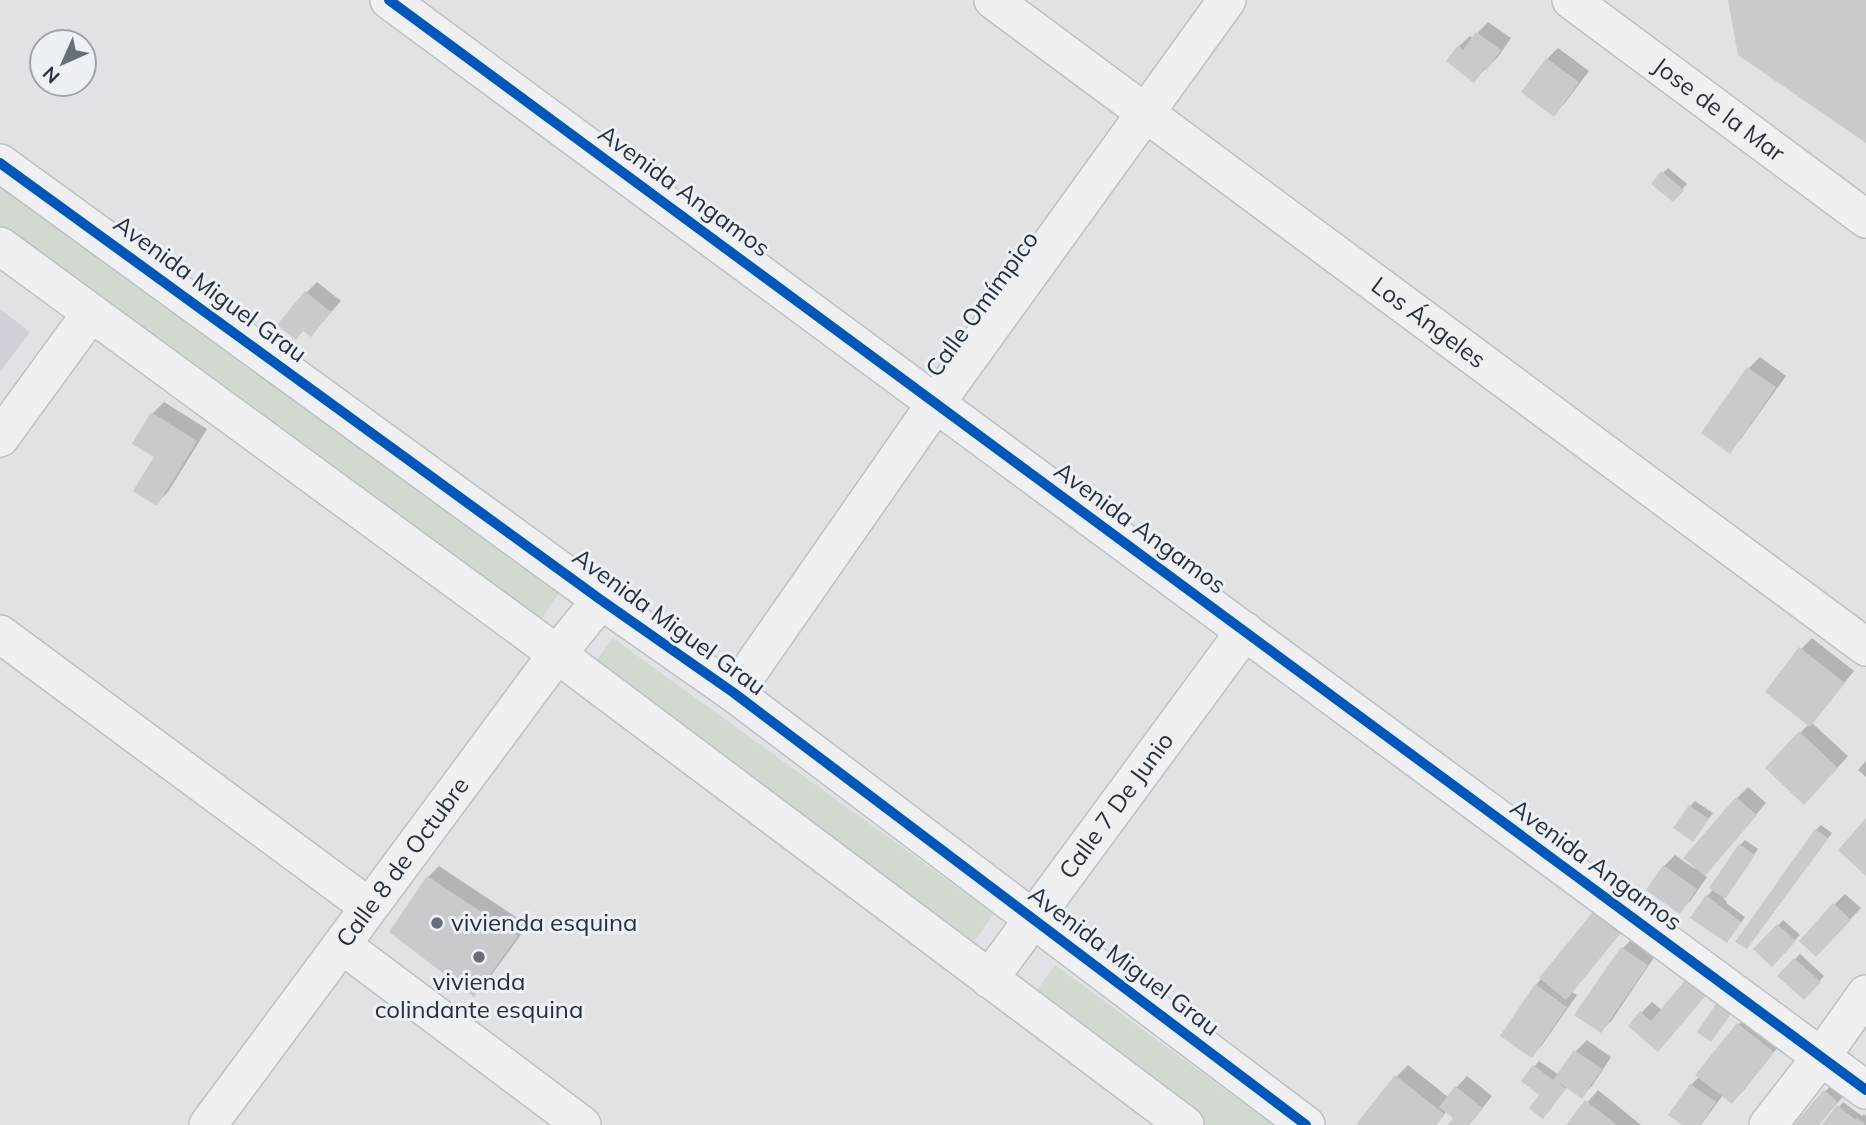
<svg xmlns="http://www.w3.org/2000/svg" width="1866" height="1125" font-family="Mulish,sans-serif">
	<rect width="100%" height="100%" fill="#e0e2e5"/>
	<polygon fill="#ced2d8" points="0,309 30,332 0,372"/>
	<g fill="#d1d9d0">
		<polygon points="0,187 559,593 538,623 0,231"/>
		<polygon points="613,638 994,914 974,941 593,665"/>
		<polygon points="1055,965 1273,1125 1205,1125 1033,996"/>
	</g>
	<g fill="#0003">
		<polygon points="1488,22 1511,38 1498,57 1474,80 1459,46 1470,36 1473,38"/>
		<polygon points="1558,48 1589,71 1565,103 1554,114 1547,59"/>
		<polygon points="1668,168 1687,184 1673,200 1663,173"/>
		<polygon points="317,282 341,301 311,335 304,329 306,293"/>
		<polygon points="1760,357 1786,376 1740,440 1730,451 1704,433 1749,368"/>
		<polygon points="164,402 207,429 168,492 157,503 157,457 153,413"/>
		<polygon points="1812,638 1854,671 1812,723 1848,756 1815,792 1800,733 1809,724 1801,649"/>
		<polygon points="1866,761 1866,777 1858,770"/>
		<polygon points="1748,787 1766,803 1704,875 1707,877 1691,900 1680,911 1664,866 1675,855 1695,869 1737,798"/>
		<polygon points="1695,801 1713,813 1693,840 1690,806"/>
		<polygon points="1821,825 1832,833 1751,942 1816,830"/>
		<polygon points="1745,840 1758,849 1729,892 1723,898 1727,902 1726,903 1745,917 1732,935 1707,896 1714,889 1740,845"/>
		<polygon points="439,866 528,925 485,984 474,995 391,931 428,877"/>
		<polygon points="1845,894 1861,908 1827,944 1834,905"/>
		<polygon points="1605,902 1629,922 1572,992 1577,995 1542,1045 1531,1056 1536,985 1594,913"/>
		<polygon points="1783,920 1800,935 1772,965 1756,949"/>
		<polygon points="1634,937 1657,953 1612,1020 1601,1031 1577,1014 1623,948"/>
		<polygon points="1800,954 1824,976 1804,998 1779,976"/>
		<polygon points="1652,1002 1662,1010 1669,1039 1641,1013"/>
		<polygon points="1750,1013 1783,1041 1743,1091 1732,1102 1723,1095 1701,1125 1685,1125 1691,1085 1700,1076 1698,1075 1739,1024"/>
		<polygon points="1587,1040 1611,1057 1592,1086 1582,1096 1567,1087 1548,1112 1541,1094 1523,1081 1539,1061 1559,1075 1576,1051"/>
		<polygon points="1408,1065 1448,1097 1467,1076 1492,1096 1469,1125 1450,1125 1456,1118 1447,1111 1436,1125 1361,1125 1359,1123 1397,1076"/>
		<polygon points="1836,1080 1848,1091 1818,1125 1795,1125"/>
		<polygon points="1598,1090 1641,1125 1568,1125"/>
		<polygon points="1843,1102 1862,1116 1864,1114 1866,1116 1866,1125 1824,1125"/>
	</g>
	<g fill="#c8cacd">
		<polygon points="1728,0 1866,0 1866,143 1738,55"/>
		<polygon points="1476,32 1501,50 1487,70 1485,68 1474,83 1446,61 1458,45 1463,50"/>
		<polygon points="1546,58 1579,82 1554,117 1521,92"/>
		<polygon points="1661,171 1684,190 1673,202 1651,184"/>
		<polygon points="305,291 331,312 311,337 303,331 296,340 277,325"/>
		<polygon points="1747,367 1776,387 1730,454 1701,433"/>
		<polygon points="151,412 197,441 157,506 133,491 154,457 132,444"/>
		<polygon points="1799,647 1845,683 1810,727 1765,692"/>
		<polygon points="1799,731 1838,768 1804,805 1765,768"/>
		<polygon points="1736,797 1757,815 1705,876 1683,858"/>
		<polygon points="1689,805 1709,819 1693,842 1673,828"/>
		<polygon points="1866,818 1866,876 1838,850"/>
		<polygon points="1815,829 1828,838 1747,949 1735,942"/>
		<polygon points="1739,844 1755,855 1725,899 1709,888"/>
		<polygon points="1663,865 1697,889 1680,914 1646,890"/>
		<polygon points="427,876 518,936 474,997 389,932"/>
		<polygon points="1706,895 1741,922 1727,943 1690,918"/>
		<polygon points="1833,903 1851,920 1816,957 1799,941"/>
		<polygon points="1593,912 1620,934 1566,1000 1539,978"/>
		<polygon points="1777,924 1796,941 1772,967 1753,949"/>
		<polygon points="1621,947 1648,965 1601,1033 1574,1015"/>
		<polygon points="1794,958 1821,982 1804,1000 1777,976"/>
		<polygon points="1687,978 1707,994 1658,1052 1628,1026 1640,1011 1651,1021"/>
		<polygon points="1535,984 1567,1007 1532,1058 1500,1036"/>
		<polygon points="1716,1004 1731,1014 1711,1042 1697,1032"/>
		<polygon points="1737,1023 1774,1052 1732,1104 1695,1075"/>
		<polygon points="1574,1050 1602,1069 1582,1099 1558,1082 1566,1089 1543,1119 1529,1108 1539,1095 1521,1081 1533,1065 1553,1080"/>
		<polygon points="1395,1075 1444,1114 1436,1125 1359,1125 1357,1123"/>
		<polygon points="1690,1084 1716,1102 1701,1125 1682,1125 1668,1115"/>
		<polygon points="1455,1086 1483,1108 1469,1125 1448,1125 1453,1118 1439,1107"/>
		<polygon points="1824,1090 1838,1102 1819,1125 1793,1125"/>
		<polygon points="1585,1100 1617,1125 1566,1125"/>
		<polygon points="1837,1105 1856,1120 1857,1118 1866,1125 1822,1125"/>
	</g>
	<g fill="none" stroke-linecap="round" stroke-linejoin="round">
		<defs>
			<g id="minor">
				<polyline points="389,0 1866,1090"/>
				<path id="s1" d="M 993,0 L 1866,647"/>
				<path id="s2" d="M 1571,0 L 1866,219"/>
				<polyline points="0,163 601,600 734,693 1306,1125"/>
				<polyline points="0,246 557,654 1185,1125"/>
				<polyline points="0,438 91,313"/>
				<polyline points="0,634 369,907"/>
				<polyline points="734,693 936,403 1227,0"/>
				<polyline points="342,945 582,1125"/>
				<path id="s3" d="M 989,979 L 1245,631"/>
				<path id="s4" d="M 208,1125 L 557,654 L 601,600"/>
				<polyline points="1768,1125 1821,1057 1866,994"/>
			</g>
		</defs>
		<use href="#minor" stroke="#bec0c3" stroke-width="40"/>
		<use href="#minor" stroke="#f0f0f2" stroke-width="37"/>
		<defs>
			<g id="cycleway">
				<polyline points="389,0 1866,1090"/>
				<polyline points="0,163 601,600 734,693 1306,1125"/>
			</g>
		</defs>
		<use href="#cycleway" stroke="#edf1f5" stroke-width="15"/>
		<use href="#cycleway" stroke="#0057b8" stroke-width="10"/>
	</g>
	<g fill="#686f78" stroke="#edf1f5" stroke-width="2.5">
		<circle cx="437" cy="923" r="7"/>
		<circle cx="479" cy="957" r="7"/>
	</g>
	<g text-anchor="middle" stroke-width="6" stroke-linejoin="round" paint-order="stroke">
		<g font-size="24" fill="#27313e" stroke="#edf1f5">
			<text dy="8" stroke="none"><textPath href="#s2" startOffset="184">Jose de la Mar</textPath></text>
			<text transform="translate(684 191) rotate(36)" y="8">Avenida Angamos</text>
			<text transform="translate(210 289) rotate(36)" y="8">Avenida Miguel Grau</text>
			<text transform="translate(982 304) rotate(-54)" y="8">Calle Omímpico</text>
			<text dy="8" stroke="none"><textPath href="#s1" startOffset="542">Los Ángeles</textPath></text>
			<text transform="translate(1140 528) rotate(36)" y="8">Avenida Angamos</text>
			<text transform="translate(669 622) rotate(36)" y="8">Avenida Miguel Grau</text>
			<text dy="8" stroke="none"><textPath href="#s3" startOffset="215">Calle 7 De Junio</textPath></text>
			<text dy="8" stroke="none"><textPath href="#s4" startOffset="327">Calle 8 de Octubre</textPath></text>
			<text transform="translate(1596 865) rotate(36)" y="8">Avenida Angamos</text>
			<text transform="translate(1124 961) rotate(37)" y="8">Avenida Miguel Grau</text>
		</g>
		<g font-size="24" fill="#27313e" stroke="#edf1f5" text-anchor="start">
			<text x="451" y="931">vivienda esquina</text>
			<text x="479" y="990" text-anchor="middle">vivienda<tspan x="479" dy="28">colindante esquina</tspan></text>
		</g>
	</g>
	<g transform="translate(63 63) rotate(225)"><circle r="33" fill="#edf1f5" stroke="#9ea4ac" stroke-width="2"/>
	<path d="M0-5L12 26L0 18L-12 26Z" fill="#686f78"/>
	<text y="-10" font-size="19" font-weight="bold" text-anchor="middle" fill="#27313e">N</text>
	</g>
</svg>
